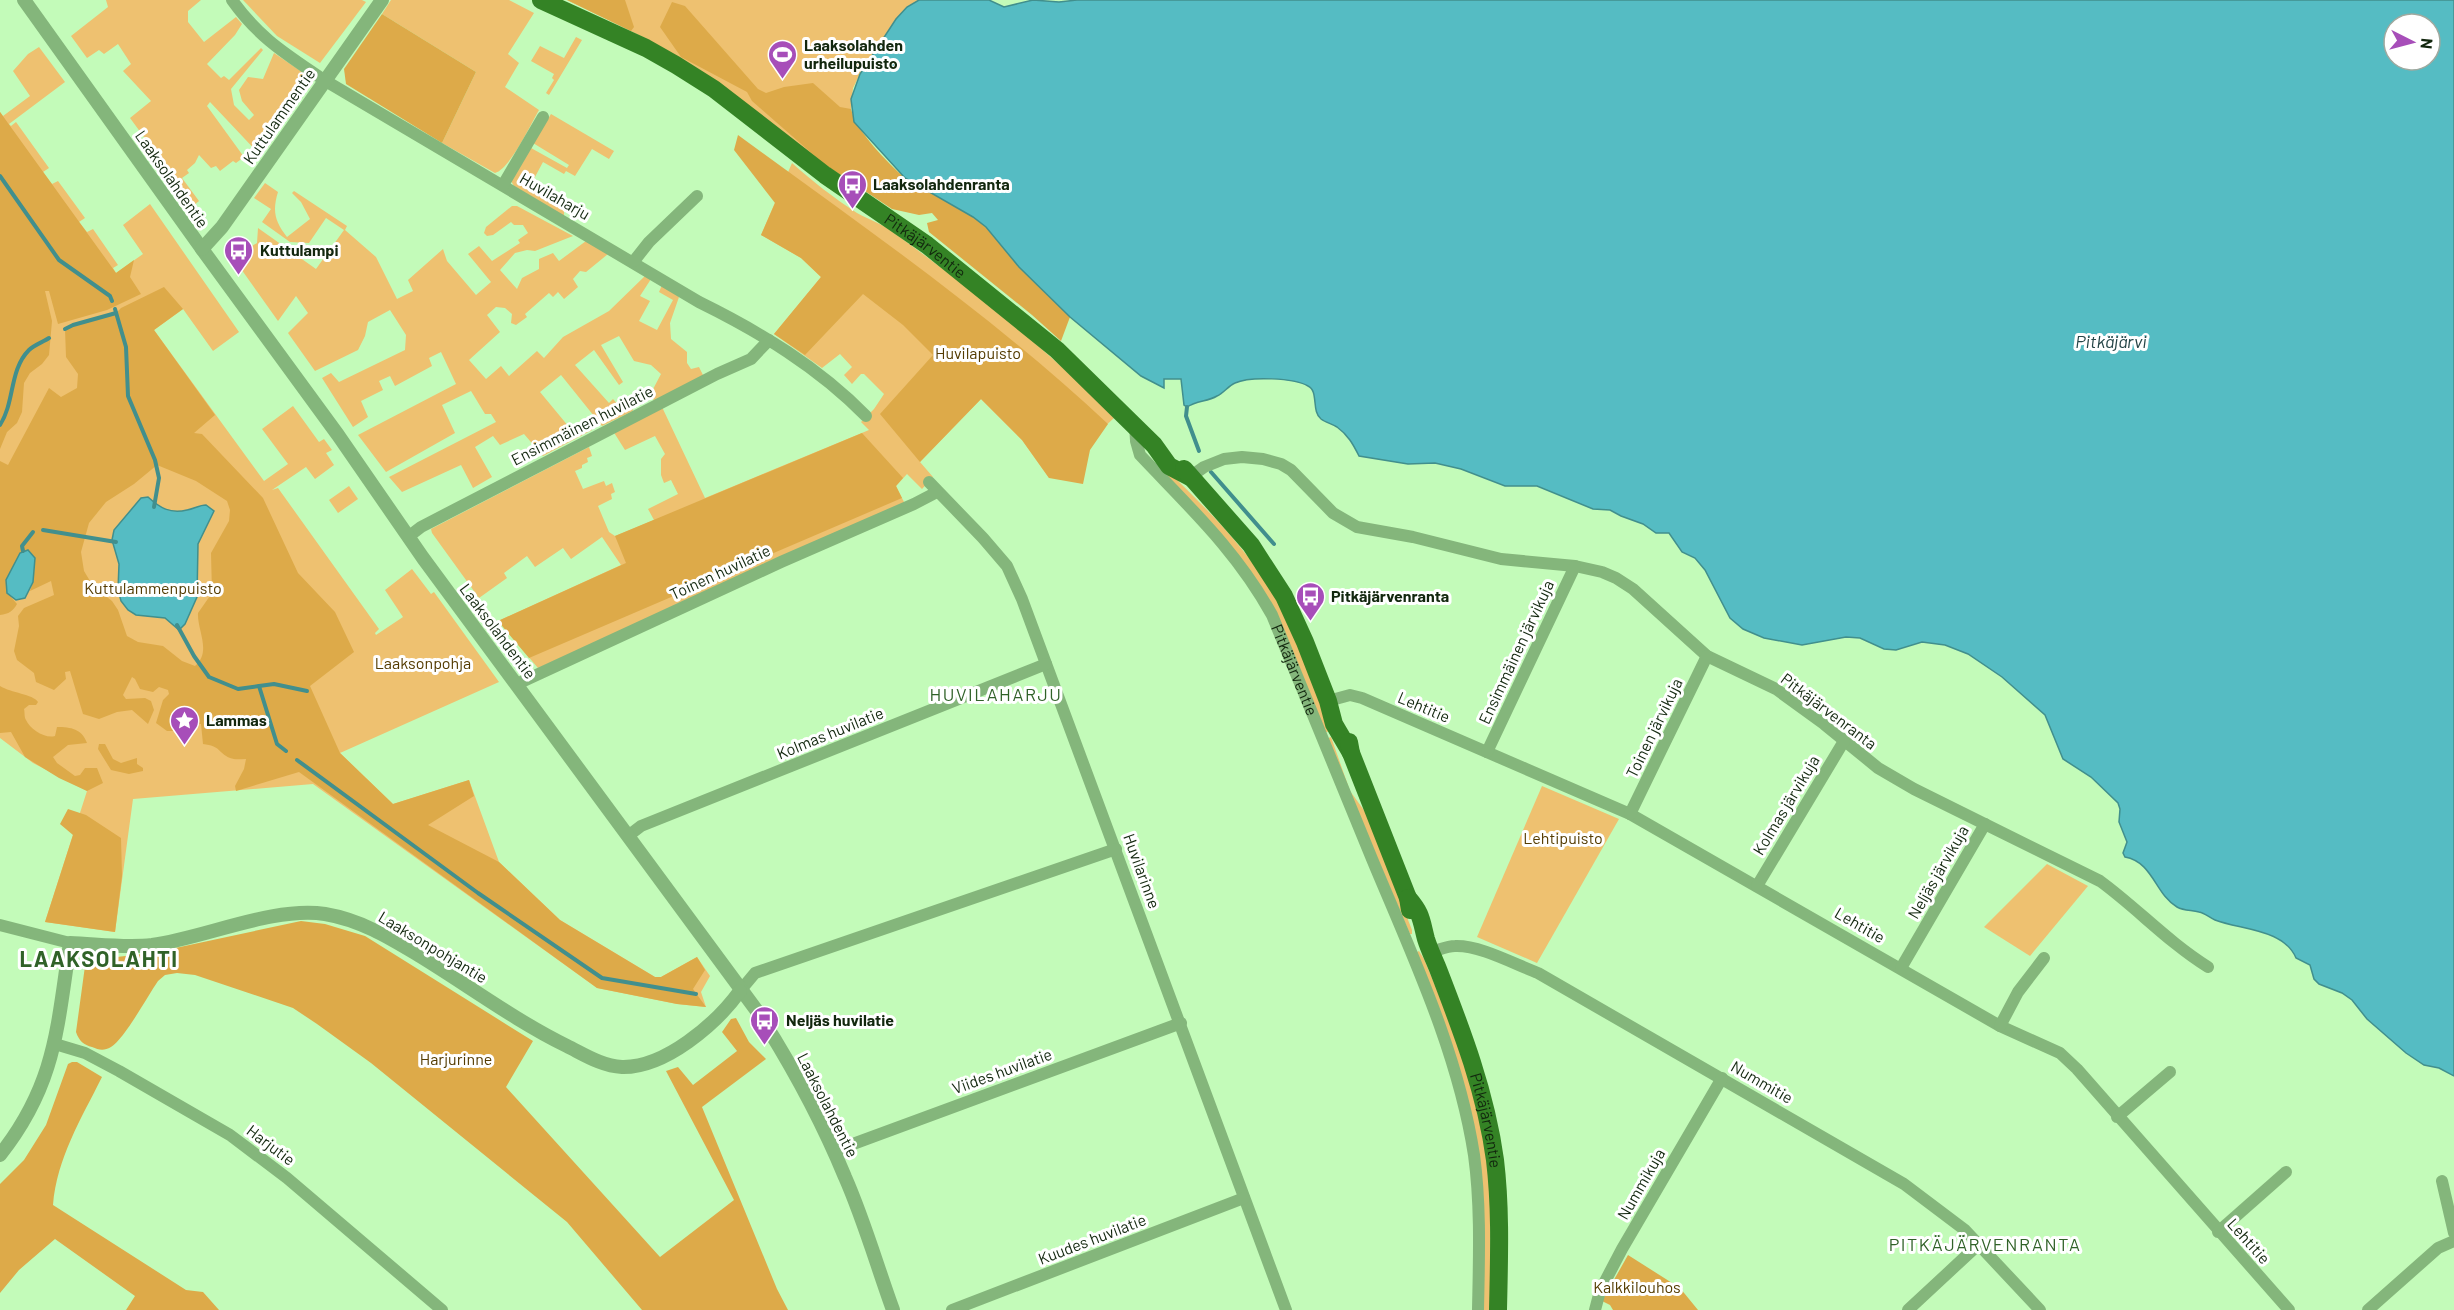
<svg xmlns="http://www.w3.org/2000/svg" width="2454" height="1310" font-family="Barlow,sans-serif">
	<rect width="100%" height="100%" fill="#c3fbb9"/>
	<g fill="#eec170">
		<polygon points="106,0 201,0 188,11 188,22 204,42 236,17 242,24 235,35 207,64 221,78 224,76 229,80 261,48 263,50 231,89 234,105 249,120 254,115 242,101 239,90 248,77 263,79 274,53 311,78 259,154 210,102 207,106 244,157 236,163 233,161 220,171 216,166 211,168 199,155 195,163 187,170 189,173 182,178 199,201 194,205 130,118 151,101 123,71 131,64 118,44 104,54 99,50 87,58 71,36 108,7"/>
		<polygon points="243,0 362,0 366,2 320,63 277,36"/>
		<path d="M 391,0 L 509,0 L 534,13 L 508,54 L 519,63 L 505,87 L 539,110 C 531,124 510,169 495,173 L 442,143 L 476,72 L 382,14 Z"/>
		<polygon points="567,0 919,0 907,7 896,19 860,74 853,88 851,109 824,164 645,38"/>
		<polygon points="576,37 582,40 549,95 546,93 554,80 552,78 554,74 531,61 540,46 564,58"/>
		<polygon points="39,47 65,82 9,124 11,126 16,122 49,168 43,172 52,184 58,181 85,218 79,222 87,232 93,229 118,265 113,268 116,273 143,254 123,225 150,204 239,332 213,351 183,309 154,330 264,481 288,464 262,429 293,406 319,442 324,439 332,450 326,453 334,465 315,479 306,467 272,490 278,488 379,629 375,633 376,635 403,617 385,590 412,569 431,594 434,592 499,682 340,753 393,804 469,780 499,862 560,920 655,977 661,977 697,957 710,976 701,992 706,1007 677,1004 597,988 313,784 133,799 115,932 45,922 87,791 33,763 0,738 0,112 3,116 30,96 13,71 28,54"/>
		<polygon points="551,114 614,151 609,159 592,149 575,176 566,171 564,174 543,162 528,190 534,193 543,187 553,192 549,201 560,202 564,206 564,216 514,186 511,181 531,148 567,168 569,165 533,143"/>
		<path d="M 792,163 C 812,181 834,198 857,213 C 868,219 880,223 890,230 C 969,287 1046,347 1114,418 L 1049,478 L 1022,440 L 981,399 L 920,462 L 933,477 L 922,489 L 907,474 L 896,486 L 907,508 L 538,668 L 498,621 L 621,565 L 602,537 L 571,559 L 563,548 L 535,567 L 527,556 L 504,573 L 507,578 L 479,598 L 432,533 L 431,529 L 589,447 L 592,456 L 587,458 L 588,462 L 582,465 L 582,468 L 575,471 L 583,489 L 604,481 L 606,486 L 612,483 L 615,492 L 611,494 L 612,499 L 598,506 L 609,532 L 615,536 L 654,520 L 648,509 L 678,494 L 671,480 L 664,483 L 661,475 L 661,459 L 665,454 L 655,436 L 625,450 L 613,431 L 662,407 L 705,498 L 869,430 L 861,422 L 874,409 L 884,394 L 864,374 L 861,374 L 852,384 L 844,375 L 852,367 L 840,354 L 822,368 L 774,334 L 821,277 L 801,258 L 761,235 Z"/>
		<path d="M 265,183 L 278,192 C 272,211 275,222 287,237 L 310,219 L 301,202 L 292,193 L 294,191 L 347,226 L 345,230 L 376,257 L 397,299 L 413,291 L 408,280 L 443,249 L 447,261 L 476,295 L 491,282 L 468,254 L 479,246 L 492,261 L 520,243 L 518,240 L 528,233 L 523,225 L 514,225 L 511,222 L 493,235 L 487,236 L 484,233 L 486,227 L 512,206 L 517,206 L 573,236 L 535,251 L 527,250 L 515,253 L 500,270 L 517,289 L 522,278 L 539,269 L 539,259 L 553,253 L 559,261 L 586,241 L 608,254 L 586,272 L 580,271 L 573,279 L 578,287 L 564,299 L 558,292 L 553,297 L 549,293 L 525,314 L 527,317 L 516,325 L 511,323 L 512,314 L 505,308 L 496,307 L 487,315 L 500,332 L 469,360 L 486,379 L 501,366 L 509,376 L 537,351 L 544,358 L 563,337 L 609,311 L 647,274 L 651,279 L 640,296 L 650,301 L 639,321 L 657,330 L 673,300 L 659,292 L 662,285 L 679,297 L 670,323 L 671,339 L 687,352 L 687,363 L 691,369 L 699,367 L 704,377 L 654,401 L 651,393 L 661,374 L 651,365 L 634,361 L 619,336 L 601,345 L 623,382 L 619,385 L 594,350 L 575,365 L 609,403 L 613,399 L 620,407 L 629,400 L 633,411 L 602,426 L 561,375 L 540,392 L 569,427 L 573,425 L 578,432 L 589,425 L 592,430 L 543,456 L 524,434 L 500,445 L 493,436 L 475,447 L 492,477 L 473,488 L 461,465 L 402,492 L 389,477 L 496,422 L 491,414 L 485,414 L 471,391 L 442,405 L 455,433 L 386,472 L 358,435 L 456,384 L 441,352 L 429,358 L 432,366 L 395,386 L 390,376 L 379,381 L 383,390 L 361,401 L 368,417 L 353,427 L 322,378 L 331,373 L 339,382 L 405,350 L 406,335 L 390,310 L 368,322 L 365,336 L 358,350 L 315,371 L 288,333 L 308,313 L 296,296 L 278,321 L 229,252 L 233,247 L 242,252 L 257,243 L 258,228 L 316,269 L 344,230 L 326,218 L 309,243 L 290,242 L 262,222 L 271,209 L 254,198 Z"/>
		<path d="M 1169,472 C 1208,510 1245,547 1274,594 C 1299,635 1313,685 1331,730 L 1323,734 L 1272,608 L 1165,477 Z"/>
		<polygon points="349,486 358,499 338,513 329,500"/>
		<polygon points="1331,737 1350,791 1366,813 1412,930 1412,934 1410,934 1326,739"/>
		<polygon points="1542,786 1619,819 1537,963 1477,937"/>
		<polygon points="2047,864 2088,886 2030,956 1984,927"/>
		<polygon points="1419,951 1424,959 1451,1024 1477,1103 1490,1174 1491,1310 1482,1310 1482,1189 1417,952"/>
	</g>
	<g fill="#ddaa49" fill-rule="evenodd">
		<polygon points="567,0 625,0 634,27 631,31"/>
		<path d="M 672,2 L 685,6 L 758,89 L 766,93 L 784,87 L 813,83 L 840,107 L 851,109 C 857,132 887,162 905,178 L 973,217 L 986,227 L 1019,267 L 1070,317 L 1061,341 L 1032,315 L 929,232 L 927,223 L 938,220 L 932,213 L 919,215 L 892,209 L 824,164 L 752,101 L 747,92 L 681,57 L 660,27 Z"/>
		<polygon points="382,14 476,72 442,143 346,84 344,69"/>
		<polygon points="0,112 116,273 134,260 130,277 141,294 107,310 58,324 49,291 45,291 52,321 49,355 42,364 30,373 24,383 22,412 17,423 7,432 0,449"/>
		<path d="M 738,135 C 864,227 994,317 1108,424 L 1090,450 L 1083,484 L 1049,478 L 1022,440 L 981,399 L 920,462 L 880,414 L 933,355 L 903,325 L 863,294 L 805,355 L 774,334 L 821,277 L 801,258 L 761,235 L 775,203 L 734,150 Z"/>
		<path d="M 164,287 L 183,309 L 154,330 L 215,415 L 194,433 L 202,434 L 263,498 L 298,573 L 335,612 L 354,652 L 310,686 L 340,753 L 393,804 L 469,780 L 474,796 L 428,825 L 499,862 L 560,920 L 655,977 L 661,977 L 697,957 L 705,970 L 693,989 L 706,1007 L 677,1004 L 597,988 L 299,772 L 236,791 L 235,786 L 244,769 L 246,759 C 240,759 235,760 230,758 C 217,752 221,746 203,744 L 201,724 L 188,723 L 181,731 L 167,731 L 156,723 L 163,700 L 169,694 L 168,690 L 159,687 L 153,692 L 140,689 L 135,679 L 132,677 L 123,695 L 126,699 L 145,698 L 151,701 L 154,710 L 148,724 L 132,710 L 117,712 L 99,719 L 83,714 L 70,671 L 65,672 L 66,679 L 54,690 L 36,682 L 34,673 L 17,660 L 14,651 L 19,626 L 18,616 L 24,608 L 54,595 L 51,581 L 30,591 L 33,582 L 35,558 L 28,550 L 20,553 L 6,580 L 11,597 L 17,604 C 13,611 9,614 0,615 L 0,461 L 8,465 L 49,388 L 61,397 L 77,388 L 78,374 L 66,357 L 65,329 L 73,325 L 116,313 L 121,308 ZM 157,465 L 196,481 L 227,501 L 230,510 L 229,521 L 211,553 L 212,593 L 198,613 C 197,630 212,652 195,666 L 182,661 L 163,646 L 138,642 L 127,636 L 118,610 L 112,601 L 93,586 L 84,571 L 81,552 L 89,523 L 106,502 L 134,484 Z"/>
		<polygon points="862,433 903,478 896,486 902,498 529,658 498,621 626,563 615,536"/>
		<path d="M 0,686 C 11,693 33,694 38,702 L 36,705 L 29,705 L 24,709 C 25,713 24,717 26,720 C 30,729 45,739 55,736 L 57,727 C 71,727 82,729 87,743 L 68,745 L 53,757 L 57,763 L 75,776 L 80,775 L 85,768 L 97,768 L 103,783 L 87,791 L 59,778 L 25,757 L 11,732 L 0,733 Z"/>
		<polygon points="99,744 105,744 113,759 121,763 137,758 137,764 143,768 143,771 129,774 111,770 98,749"/>
		<polygon points="68,809 86,815 121,838 122,876 115,932 45,922 73,835 60,824"/>
		<path d="M 301,921 L 325,924 L 365,936 L 533,1041 L 506,1087 L 660,1257 L 734,1200 L 666,1071 L 678,1067 L 693,1085 L 737,1051 L 722,1032 L 731,1019 L 736,1018 L 749,1042 L 766,1059 L 702,1107 L 777,1289 L 788,1310 L 642,1310 L 567,1222 L 371,1063 L 317,1024 L 293,1008 L 195,975 L 177,973 L 165,975 L 158,981 C 147,997 125,1038 111,1047 C 104,1051 99,1050 92,1047 C 84,1045 79,1041 76,1032 L 85,966 L 90,960 L 152,953 Z"/>
		<path d="M 72,1062 L 77,1062 L 102,1077 C 81,1119 57,1158 53,1205 L 186,1290 L 203,1292 L 219,1310 L 126,1310 L 135,1296 L 55,1239 L 19,1270 L 0,1293 L 0,1184 L 24,1160 L 46,1125 L 68,1064 Z"/>
		<polygon points="1628,1255 1680,1288 1698,1310 1613,1310 1610,1305 1602,1301"/>
	</g>
	<g fill="#55bcc3" stroke="#418f8d" stroke-width="1.5" fill-rule="evenodd">
		<path d="M 919,0 L 989,0 L 1004,7 L 1033,0 L 1059,2 L 1077,0 L 2454,0 L 2454,1076 L 2439,1068 L 2424,1065 L 2406,1053 L 2367,1019 L 2352,1000 L 2342,993 L 2319,984 L 2314,979 L 2310,965 L 2296,958 C 2284,929 2241,930 2215,920 C 2210,918 2205,913 2199,912 C 2191,910 2184,911 2177,907 C 2155,894 2153,862 2125,857 L 2123,853 L 2127,842 L 2119,822 L 2120,809 L 2118,803 L 2091,777 L 2063,759 L 2045,715 L 2002,677 L 1968,654 L 1945,645 L 1922,642 L 1896,650 L 1884,649 L 1860,638 L 1846,637 L 1802,645 L 1764,638 L 1743,629 L 1730,618 L 1705,570 L 1695,558 L 1682,552 L 1669,533 L 1656,533 L 1643,524 L 1621,516 L 1610,510 L 1593,509 L 1537,486 L 1505,486 L 1461,469 L 1435,463 L 1408,464 L 1359,456 C 1353,444 1348,435 1337,427 C 1332,424 1325,422 1321,419 C 1311,411 1319,391 1308,386 C 1294,378 1250,376 1235,383 C 1228,386 1224,393 1217,396 C 1207,402 1197,400 1187,407 L 1184,405 L 1181,379 L 1164,379 L 1164,388 L 1141,376 L 1070,317 L 1019,267 L 986,227 L 973,217 L 905,178 L 854,122 L 851,99 L 860,74 L 896,19 L 907,7 ZM 2394,24 L 2430,24 L 2430,60 L 2394,60 Z"/>
		<path d="M 148,497 C 160,508 170,514 187,510 C 194,509 199,505 206,505 L 214,511 L 198,544 L 197,597 L 185,624 L 179,630 L 165,618 L 136,615 L 128,610 L 121,601 L 118,590 L 119,564 L 112,540 L 114,530 L 141,498 Z"/>
		<polygon points="28,550 35,558 33,582 25,598 16,600 7,593 6,580 20,553"/>
	</g>
	<g fill="none" stroke-linecap="round" stroke-linejoin="round">
		<g stroke="#418f8d" stroke-width="4">
			<polyline points="0,176 59,260 110,296 112,301"/>
			<polyline points="115,309 126,347 128,396 155,460 159,478 154,507"/>
			<polyline points="65,329 73,325 116,313"/>
			<polyline points="1187,407 1186,416 1199,451"/>
			<path d="M 0,425 C 15,402 9,370 29,350 C 34,345 43,342 49,338"/>
			<polyline points="1211,472 1274,544"/>
			<polyline points="43,530 116,542"/>
			<polyline points="23,551 22,546 33,532"/>
			<polyline points="177,625 194,656 209,677 238,689 259,686 277,744 286,751"/>
			<polyline points="259,686 274,684 307,691"/>
			<polyline points="297,760 478,893 602,978 696,994"/>
		</g>
		<g stroke="#84b67b" stroke-width="12">
			<path d="M 232,0 C 259,38 286,54 324,80 L 699,302 C 760,332 818,367 866,416"/>
			<polyline points="503,185 543,117"/>
			<polyline points="634,261 649,242 697,196"/>
			<path id="s1" d="M 1135,425 L 1136,441 L 1140,455 C 1190,508 1236,550 1272,615 C 1306,696 1338,778 1372,859 C 1412,955 1458,1052 1474,1155 C 1481,1206 1479,1259 1478,1310"/>
			<path d="M 1190,477 L 1204,467 L 1224,459 L 1242,457 L 1263,459 L 1281,464 L 1291,470 L 1333,513 L 1357,527 L 1413,537 L 1501,559 L 1575,566 L 1602,572 L 1616,578 L 1633,589 L 1707,656 L 1776,689 L 1824,724 L 1878,768 L 1914,789 L 2100,881 C 2137,908 2168,942 2208,967"/>
			<polyline points="929,482 983,538 1007,566 1022,599 1286,1310"/>
			<polyline points="408,537 421,527 717,374 751,359 769,340"/>
			<polyline points="517,684 781,562 914,504 937,492"/>
			<polyline points="1328,701 1350,695 1362,698 1630,814 2000,1026 2060,1053 2077,1069 2289,1310"/>
			<polyline points="1487,752 1575,566"/>
			<polyline points="1630,814 1707,656"/>
			<polyline points="628,836 641,826 1046,664"/>
			<polyline points="1757,886 1844,741"/>
			<polyline points="0,925 70,943"/>
			<path d="M 1431,952 C 1439,950 1447,946 1455,946 C 1480,945 1514,964 1538,973 L 1904,1184 L 1965,1230 L 2040,1310"/>
			<polyline points="1901,968 1985,824"/>
			<polyline points="740,991 755,973 1116,849"/>
			<polyline points="2000,1026 2018,992 2044,958"/>
			<polyline points="55,1044 85,1053 119,1071 230,1135 287,1178 442,1310"/>
			<polyline points="2117,1117 2170,1072"/>
			<polyline points="834,1151 1181,1023"/>
			<polyline points="2442,1181 2454,1233"/>
			<polyline points="2218,1232 2286,1172"/>
			<polyline points="952,1310 1244,1198"/>
			<polyline points="1595,1310 1600,1291 1622,1249 1722,1078"/>
			<polyline points="1908,1310 1979,1244"/>
			<polyline points="2368,1310 2438,1248 2454,1241"/>
		</g>
		<g stroke="#84b67b" stroke-width="14">
			<path d="M 24,0 L 202,249 L 338,435 L 423,558 L 757,1011 C 791,1064 821,1119 845,1177 C 864,1220 877,1266 893,1310"/>
			<polyline points="202,249 222,227 382,0"/>
			<path d="M 0,1155 C 56,1084 57,1028 70,943 C 97,944 125,948 152,945 C 204,938 274,906 325,914 C 361,920 390,938 420,956 C 469,986 516,1021 567,1046 C 585,1055 602,1066 622,1067 C 665,1068 716,1024 740,991"/>
		</g>
		<g stroke="#348325" stroke-width="18">
			<path id="s2" d="M 541,0 L 646,48 L 676,65 L 714,89 L 825,175 L 927,245 L 1057,350 L 1154,445 L 1169,466 L 1190,477"/>
			<polyline points="1184,469 1251,545 1284,596 1305,642 1328,701 1334,724 1351,753"/>
			<polyline points="1349,742 1351,753 1408,898 1410,910"/>
			<path id="s3" d="M 1408,898 C 1422,914 1421,920 1426,939 C 1429,949 1434,959 1438,969 C 1462,1031 1486,1093 1495,1160 C 1501,1210 1499,1260 1498,1310"/>
		</g>
	</g>
	<defs>
		<symbol id="stadium-pin" viewBox="-11 -11 22 30"><path d="M0 17L-7.5 6A9.5 9.5 0 1 1 7.5 6Z" fill="#a74eb9" stroke="#fff"/><path d="M0-5a6.5 5 0 1 0 0 10a6.5 5 0 1 0 0-10ZM-3.5-1.8h7v3.6h-7Z" fill="#fff"/></symbol>
		<symbol id="bus-pin" viewBox="-11 -11 22 30"><path d="M0 17L-7.5 6A9.5 9.5 0 1 1 7.5 6Z" fill="#a74eb9" stroke="#fff"/><path d="M-5-6H5V4H4V6H2V4H-2V6H-4V4H-5ZM-3.5-4V0h7V-4ZM-3.5 1.2v1.5H-2V1.2ZM2 1.2v1.5H3.5V1.2Z" fill="#fff"/></symbol>
		<symbol id="sight-pin" viewBox="-11 -11 22 30"><path d="M0 17L-7.5 6A9.5 9.5 0 1 1 7.5 6Z" fill="#a74eb9" stroke="#fff"/><path d="M0-6L1.8-2.2L6-1.7L2.9 1.2L3.7 5.4L0 3.3L-3.7 5.4L-2.9 1.2L-6-1.7L-1.8-2.2Z" fill="#fff"/></symbol>
	</defs>
	<g fill-rule="evenodd">
		<use href="#stadium-pin" x="766" y="38" width="33" height="45"/>
		<use href="#bus-pin" x="836" y="168" width="33" height="45"/>
		<use href="#bus-pin" x="222" y="234" width="33" height="45"/>
		<use href="#bus-pin" x="1294" y="580" width="33" height="45"/>
		<use href="#sight-pin" x="168" y="704" width="33" height="45"/>
		<use href="#bus-pin" x="748" y="1004" width="33" height="45"/>
	</g>
	<g text-anchor="middle" stroke-width="6" stroke-linejoin="round" paint-order="stroke">
		<g font-size="16" font-weight="bold" fill="#12270e" stroke="#fff" text-anchor="start">
			<text x="804" y="51">Laaksolahden<tspan x="804" dy="18">urheilupuisto</tspan></text>
			<text x="873" y="190">Laaksolahdenranta</text>
			<text x="260" y="256">Kuttulampi</text>
			<text x="1331" y="602">Pitkäjärvenranta</text>
			<text x="206" y="726">Lammas</text>
			<text x="786" y="1026">Neljäs huvilatie</text>
		</g>
		<g font-size="16" fill="#12270e" stroke="#fff">
			<text transform="translate(279 116) rotate(-55)" y="6">Kuttulammentie</text>
			<text transform="translate(172 179) rotate(55)" y="6">Laaksolahdentie</text>
			<text transform="translate(555 196) rotate(30)" y="6">Huvilaharju</text>
			<text dy="6" stroke="none"><textPath href="#s2" startOffset="458">Pitkäjärventie</textPath></text>
			<text transform="translate(582 425) rotate(-27)" y="6">Ensimmäinen huvilatie</text>
			<text transform="translate(720 572) rotate(-25)" y="6">Toinen huvilatie</text>
			<text transform="translate(498 631) rotate(53)" y="6">Laaksolahdentie</text>
			<text transform="translate(1516 652) rotate(-65)" y="6">Ensimmäinen järvikuja</text>
			<text dy="6" stroke="none"><textPath href="#s1" startOffset="298">Pitkäjärventie</textPath></text>
			<text transform="translate(1424 707) rotate(23)" y="6">Lehtitie</text>
			<text transform="translate(1829 711) rotate(37)" y="6">Pitkäjärvenranta</text>
			<text transform="translate(1654 728) rotate(-64)" y="6">Toinen järvikuja</text>
			<text transform="translate(830 733) rotate(-22)" y="6">Kolmas huvilatie</text>
			<text transform="translate(1786 805) rotate(-59)" y="6">Kolmas järvikuja</text>
			<text transform="translate(1142 871) rotate(70)" y="6">Huvilarinne</text>
			<text transform="translate(1938 872) rotate(-60)" y="6">Neljäs järvikuja</text>
			<text transform="translate(1860 925) rotate(30)" y="6">Lehtitie</text>
			<text transform="translate(433 947) rotate(31)" y="6">Laaksonpohjantie</text>
			<text transform="translate(1002 1071) rotate(-20)" y="6">Viides huvilatie</text>
			<text transform="translate(1762 1082) rotate(30)" y="6">Nummitie</text>
			<text transform="translate(828 1105) rotate(63)" y="6">Laaksolahdentie</text>
			<text dy="6" stroke="none"><textPath href="#s3" startOffset="237">Pitkäjärventie</textPath></text>
			<text transform="translate(271 1145) rotate(37)" y="6">Harjutie</text>
			<text transform="translate(1641 1184) rotate(-60)" y="6">Nummikuja</text>
			<text transform="translate(1092 1239) rotate(-21)" y="6">Kuudes huvilatie</text>
			<text transform="translate(2249 1241) rotate(48)" y="6">Lehtitie</text>
		</g>
		<g font-size="16" fill="#543b01" stroke="#fff">
			<text x="978" y="359">Huvilapuisto</text>
			<text x="153" y="594">Kuttulammenpuisto</text>
			<text x="423" y="669">Laaksonpohja</text>
			<text x="1563" y="844">Lehtipuisto</text>
			<text x="456" y="1065">Harjurinne</text>
			<text x="1637" y="1293">Kalkkilouhos</text>
		</g>
		<g font-size="18" font-style="italic" fill="#264648" stroke="#fff">
			<text x="2111" y="348">Pitkäjärvi</text>
		</g>
		<g font-size="18" letter-spacing="1.5" fill="#306228" stroke="#fff">
			<text x="996" y="701">HUVILAHARJU</text>
			<text x="1985" y="1251">PITKÄJÄRVENRANTA</text>
		</g>
		<g font-size="22" font-weight="bold" letter-spacing="1.5" fill="#306228" stroke="#fff">
			<text x="99" y="967">LAAKSOLAHTI</text>
		</g>
	</g>
	<g transform="translate(2412 42) rotate(96)"><circle r="28" fill="#ffffff" stroke="#a0a99f" stroke-width="1.5"/>
	<path d="M0-4.5L10 22L0 15L-10 22Z" fill="#a74eb9"/>
	<text y="-9" font-size="16" font-weight="bold" text-anchor="middle" fill="#12270e">N</text>
	</g>
</svg>
